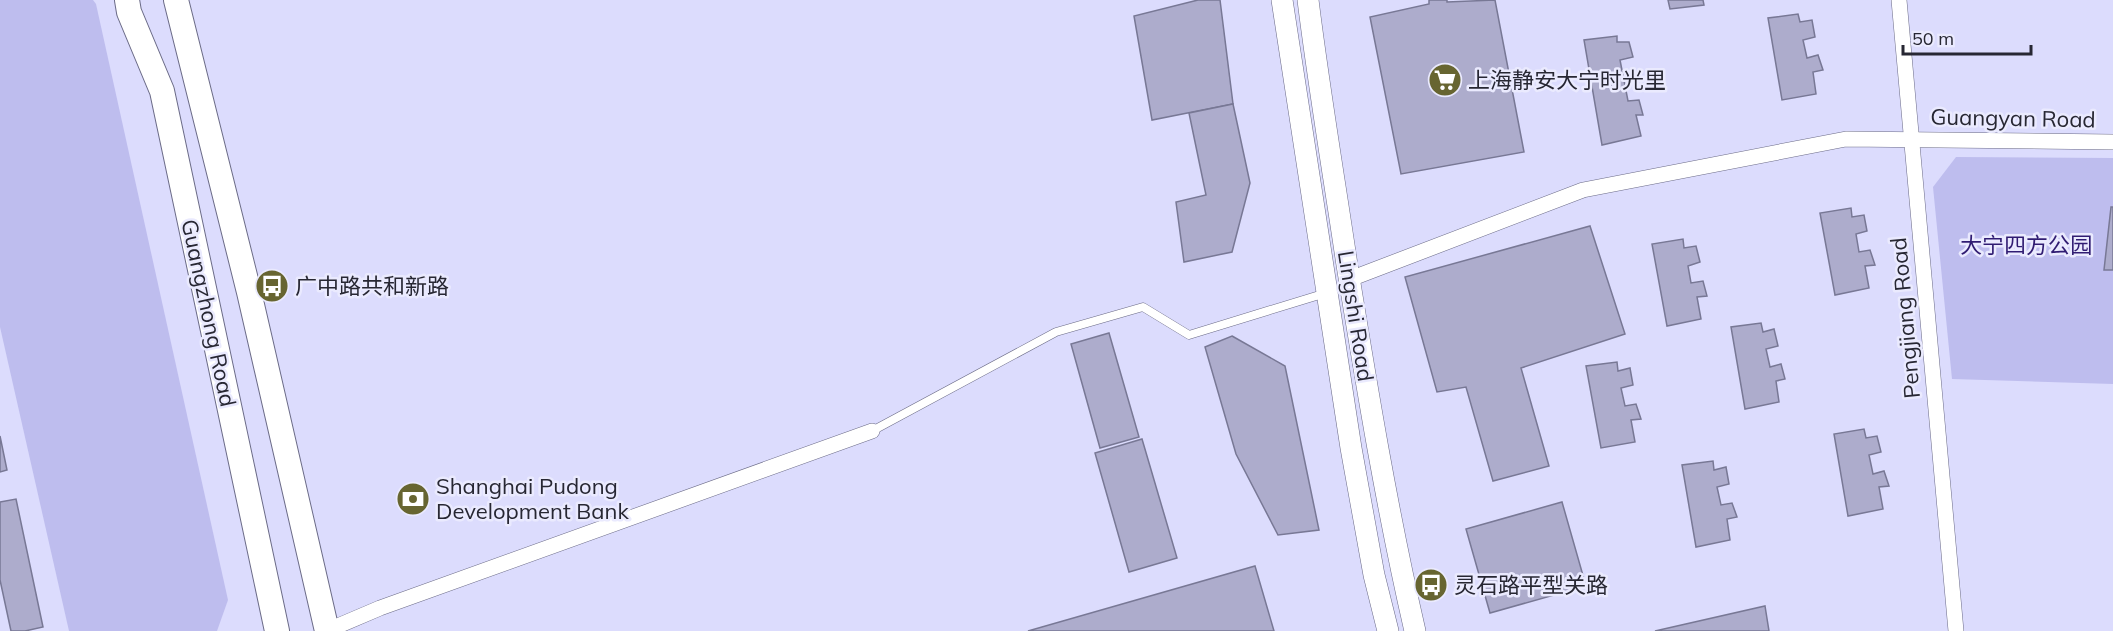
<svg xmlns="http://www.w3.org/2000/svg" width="2113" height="631" font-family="Mulish,'Noto Sans SC',sans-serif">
	<rect width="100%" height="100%" fill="#dcdcfd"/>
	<g fill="#bebdee">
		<polygon points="0,0 93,0 96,4 228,600 217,631 69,631 0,327"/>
		<polygon points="1956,157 2113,158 2113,384 1952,379 1933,187"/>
	</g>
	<g fill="#adaccc" stroke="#787895" stroke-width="1.5">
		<polygon points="1198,0 1220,0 1233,104 1152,120 1134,16"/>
		<polygon points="1429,0 1447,0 1447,2 1495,0 1524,152 1401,174 1370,17 1429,4"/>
		<polygon points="1668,0 1703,0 1704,5 1670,9"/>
		<polygon points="1798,14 1800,22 1812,20 1815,37 1803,40 1807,58 1818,55 1823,70 1813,72 1816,94 1782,100 1768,18"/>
		<polygon points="1617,36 1617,42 1629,42 1633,57 1620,60 1628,101 1639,100 1643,115 1636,115 1641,136 1602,145 1584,40"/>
		<polygon points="1233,104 1250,183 1232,252 1184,262 1176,202 1206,195 1189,113"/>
		<polygon points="2111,207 2113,207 2113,270 2104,270"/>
		<polygon points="1851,208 1852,217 1864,215 1867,231 1856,234 1859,252 1870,250 1875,265 1865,266 1869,288 1835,295 1820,213"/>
		<polygon points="1590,226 1625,334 1521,368 1549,466 1493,481 1466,387 1437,392 1405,277"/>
		<polygon points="1683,239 1684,248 1696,246 1700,262 1688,266 1691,283 1703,281 1707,296 1697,297 1701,319 1667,326 1652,244"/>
		<polygon points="1761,323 1763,332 1774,329 1778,346 1766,349 1770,367 1781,364 1785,379 1776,381 1779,402 1745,409 1731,327"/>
		<polygon points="1109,333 1139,437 1100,448 1071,344"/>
		<polygon points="1232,336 1285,366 1319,530 1278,535 1236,454 1205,347"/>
		<polygon points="1617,362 1618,371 1630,368 1633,385 1621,388 1625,406 1636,404 1641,419 1631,420 1635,442 1601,448 1586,366"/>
		<polygon points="1864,429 1866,438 1877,436 1881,452 1869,455 1873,474 1884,471 1889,486 1879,487 1883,509 1848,516 1834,434"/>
		<polygon points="0,436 7,470 0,472"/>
		<polygon points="1142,439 1177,558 1129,572 1095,453"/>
		<polygon points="1713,461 1714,470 1726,467 1729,484 1717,487 1721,505 1732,503 1737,517 1727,519 1730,540 1696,547 1682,465"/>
		<polygon points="16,499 43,627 25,631 11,631 0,580 0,502"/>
		<polygon points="1562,502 1586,586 1490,613 1466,529"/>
		<polygon points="1255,566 1274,631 1028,631"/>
		<polygon points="1765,606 1769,631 1655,631"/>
	</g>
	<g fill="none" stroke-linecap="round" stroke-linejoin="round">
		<defs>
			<polyline id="service" points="872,431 1056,332 1143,307 1189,335 1326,293"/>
			<g id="minor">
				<polyline points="1899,0 1956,631"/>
				<polyline points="1350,279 1583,190 1846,139 2113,142"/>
				<polyline points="326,631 380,608 872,431"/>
			</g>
			<g id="secondary">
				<polyline points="1282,0 1351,448 1374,575 1388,631"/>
				<path d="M 1308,0 C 1319,89 1334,177 1347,265 C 1367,388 1387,510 1415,631"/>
			</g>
			<g id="primary">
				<polyline points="127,0 129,12 162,91 277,631"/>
				<polyline points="176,0 249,292 327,631"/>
			</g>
		</defs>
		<use href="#service" stroke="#6b6b87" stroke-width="9"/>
		<use href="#minor" stroke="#6b6b87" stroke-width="16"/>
		<use href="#secondary" stroke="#6b6b87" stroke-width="22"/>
		<use href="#primary" stroke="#6b6b87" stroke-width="26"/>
		<use href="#service" stroke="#fff" stroke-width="8"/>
		<use href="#minor" stroke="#fff" stroke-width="15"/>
		<use href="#secondary" stroke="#fff" stroke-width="21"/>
		<use href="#primary" stroke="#fff" stroke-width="24"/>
	</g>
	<defs>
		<symbol id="supermarket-disc" viewBox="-11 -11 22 22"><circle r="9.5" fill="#676531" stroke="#eaeafe"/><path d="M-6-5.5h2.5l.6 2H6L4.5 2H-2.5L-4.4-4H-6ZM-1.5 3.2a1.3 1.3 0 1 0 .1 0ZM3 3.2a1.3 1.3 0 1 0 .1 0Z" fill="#fff"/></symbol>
		<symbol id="bus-disc" viewBox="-11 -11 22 22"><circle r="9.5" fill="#676531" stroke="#eaeafe"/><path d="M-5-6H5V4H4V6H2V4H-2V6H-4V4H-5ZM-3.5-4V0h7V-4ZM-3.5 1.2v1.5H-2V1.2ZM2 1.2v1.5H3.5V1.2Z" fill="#fff"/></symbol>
		<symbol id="bank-disc" viewBox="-11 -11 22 22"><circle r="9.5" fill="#676531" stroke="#eaeafe"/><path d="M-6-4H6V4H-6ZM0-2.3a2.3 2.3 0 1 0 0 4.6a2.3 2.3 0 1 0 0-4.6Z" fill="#fff"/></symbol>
	</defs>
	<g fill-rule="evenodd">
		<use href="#supermarket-disc" x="1426" y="61" width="38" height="38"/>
		<use href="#bus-disc" x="253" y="267" width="38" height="38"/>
		<use href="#bank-disc" x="394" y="480" width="38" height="38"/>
		<use href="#bus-disc" x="1412" y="566" width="38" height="38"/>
	</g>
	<g text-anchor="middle" stroke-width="5" stroke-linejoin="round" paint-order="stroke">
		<g font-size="22" fill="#272733" stroke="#eaeafe" text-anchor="start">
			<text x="1468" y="88">上海静安大宁时光里</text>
			<text x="295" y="294">广中路共和新路</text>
			<text x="436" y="494">Shanghai Pudong<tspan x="436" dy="25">Development Bank</tspan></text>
			<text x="1454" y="593">灵石路平型关路</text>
		</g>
		<g font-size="22" fill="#272733" stroke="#eaeafe">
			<text transform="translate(2013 118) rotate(1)" y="8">Guangyan Road</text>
			<text transform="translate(209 313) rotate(78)" y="8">Guangzhong Road</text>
			<text transform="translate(1356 316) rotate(81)" y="8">Lingshi Road</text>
			<text transform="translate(1905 318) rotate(-95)" y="8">Pengjiang Road</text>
		</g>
		<g font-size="22" fill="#301c72" stroke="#eaeafe">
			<text x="2026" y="253">大宁四方公园</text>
		</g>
	</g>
	<path d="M1903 45v9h128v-9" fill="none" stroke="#272733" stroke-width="3"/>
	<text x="1912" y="45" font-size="18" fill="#272733" stroke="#eaeafe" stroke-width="4.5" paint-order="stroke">50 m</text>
</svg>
